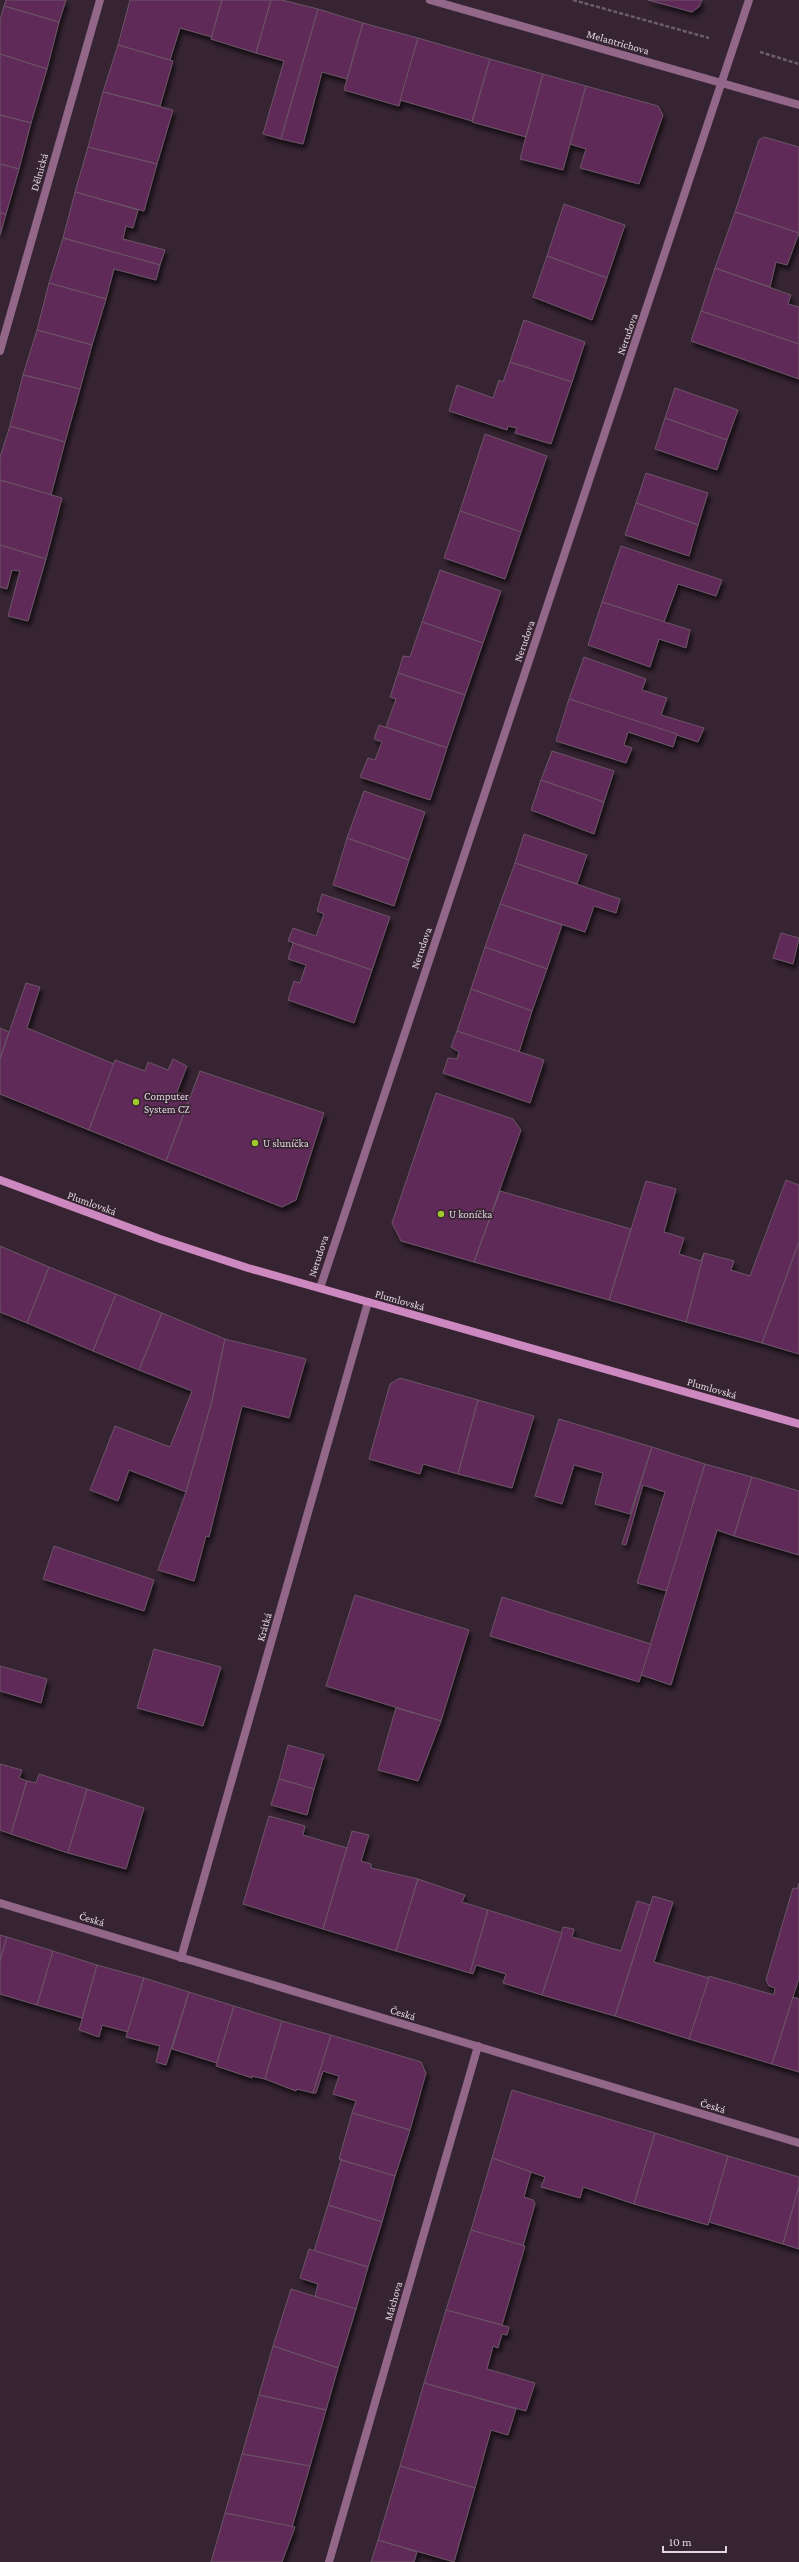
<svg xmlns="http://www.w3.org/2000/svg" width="799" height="2562" font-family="'Crimson Pro',serif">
	<defs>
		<filter id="shadow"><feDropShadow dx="2.5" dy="4.5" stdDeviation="2" flood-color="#0009"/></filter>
	</defs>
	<rect width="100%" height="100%" fill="#362432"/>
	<g fill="#612a58" stroke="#6a5566" filter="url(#shadow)">
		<polygon points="6,0 66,0 59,22 4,6"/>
		<polygon points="130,0 222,0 212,37 180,28 170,60 118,45"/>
		<polygon points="222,0 271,0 256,53 211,39"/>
		<polygon points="271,0 282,0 318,9 281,139 263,134 284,61 256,53"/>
		<polygon points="648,0 702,0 699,7 692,12"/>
		<polygon points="4,6 59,22 47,69 0,54 0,20"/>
		<polygon points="318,9 363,23 347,79 322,72 303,144 281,139"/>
		<polygon points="363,23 418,38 399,106 344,90"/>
		<polygon points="418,38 490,59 472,121 400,100"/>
		<polygon points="118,45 173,61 160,106 103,92"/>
		<polygon points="0,54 47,69 31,123 0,115"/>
		<polygon points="490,59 543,74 526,137 472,122"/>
		<polygon points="543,74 586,86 563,170 520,159"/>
		<polygon points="586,86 658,106 663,115 639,184 580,168 586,149 570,144"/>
		<polygon points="103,92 173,110 157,164 88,147"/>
		<polygon points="0,115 31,123 19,169 0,164"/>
		<polygon points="764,137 799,147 799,233 735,212 759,140"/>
		<polygon points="88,147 157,164 144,211 75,192"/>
		<polygon points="0,164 19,169 6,214 0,213"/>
		<polygon points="75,192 138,210 133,228 126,226 123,239 165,250 160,265 63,238"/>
		<polygon points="564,204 625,225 607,278 547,256"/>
		<polygon points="735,212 799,233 787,265 776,262 770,287 715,268"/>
		<polygon points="0,213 6,214 0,235"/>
		<polygon points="63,238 160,265 156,280 114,269 106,299 49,283"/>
		<polygon points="547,256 607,278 592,320 533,297"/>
		<polygon points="715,268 791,295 788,304 799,307 799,344 701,311"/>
		<polygon points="49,283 106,299 92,345 37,330"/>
		<polygon points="701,311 799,344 799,379 691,341"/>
		<polygon points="524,320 585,342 572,382 510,362"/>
		<polygon points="37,330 92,345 80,389 23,375"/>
		<polygon points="510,362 572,382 551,444 515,433 517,428 508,426 507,430 449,411 457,385 493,398 499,380 503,382"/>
		<polygon points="23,375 80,389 65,442 10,426"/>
		<polygon points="675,388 738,410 727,440 665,418"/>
		<polygon points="665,418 727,440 717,470 655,449"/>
		<polygon points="10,426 65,442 51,495 0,480 0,457"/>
		<polygon points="485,434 547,456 521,532 460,511"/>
		<polygon points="646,473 708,493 698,525 636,503"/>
		<polygon points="0,480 62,498 46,559 0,545"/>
		<polygon points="636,503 698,525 689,556 625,535"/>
		<polygon points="460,511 521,532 505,579 444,558"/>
		<polygon points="0,545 46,559 28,621 8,616 20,571 12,570 7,589 0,587"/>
		<polygon points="621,546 722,580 716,596 678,584 664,622 602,602"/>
		<polygon points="440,570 501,591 483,643 422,622"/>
		<polygon points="602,602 690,630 686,648 659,639 650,667 588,645"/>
		<polygon points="422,622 483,643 465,695 398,673 403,656 410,657"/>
		<polygon points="584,657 646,679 642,690 667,698 661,715 704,728 698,742 569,699"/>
		<polygon points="398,673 465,695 447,748 386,727 396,699 390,697"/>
		<polygon points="569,699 677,734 673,747 628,732 624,745 632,748 626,763 556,741"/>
		<polygon points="379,725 447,748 430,800 360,777 368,758 375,760 382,742 374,739"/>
		<polygon points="552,751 614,771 604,802 541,780"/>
		<polygon points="541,780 604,802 594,834 531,810"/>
		<polygon points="364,791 425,812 409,860 347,838"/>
		<polygon points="524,834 587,855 577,884 515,863"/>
		<polygon points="347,838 409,860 394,906 333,885"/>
		<polygon points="515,863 620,899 616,913 594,906 585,932 500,904"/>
		<polygon points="322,894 390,917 372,970 288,941 293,928 316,936 324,914 317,911"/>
		<polygon points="500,904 562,925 547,969 485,947"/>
		<polygon points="781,933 799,938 793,964 773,958"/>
		<polygon points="293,943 372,970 354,1023 288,1000 294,981 300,983 306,965 288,959"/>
		<polygon points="485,947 547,969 532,1011 471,989"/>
		<polygon points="26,983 40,987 27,1028 114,1064 89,1130 0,1094 0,1059"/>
		<polygon points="471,989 532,1011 519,1052 457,1031"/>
		<polygon points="0,1028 9,1032 0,1059"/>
		<polygon points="457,1031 544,1060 530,1103 443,1073 448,1058 457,1059 459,1052 451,1047"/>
		<polygon points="173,1059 187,1066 177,1092 190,1097 166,1161 89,1130 115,1060 145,1071 148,1062 168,1070"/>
		<polygon points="200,1071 324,1113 296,1200 282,1207 166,1161"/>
		<polygon points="436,1093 513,1119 521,1130 474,1262 401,1241 392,1223"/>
		<polygon points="786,1180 799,1185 799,1242 762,1343 686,1322 704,1253 734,1261 731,1270 750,1276"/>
		<polygon points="646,1181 676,1189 664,1232 684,1238 679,1254 701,1261 704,1253 686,1322 609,1300"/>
		<polygon points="500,1191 631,1229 609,1300 474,1262"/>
		<polygon points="799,1242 799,1354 762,1343"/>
		<polygon points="0,1246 49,1267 27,1323 0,1312"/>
		<polygon points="49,1267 116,1294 93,1351 27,1323"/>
		<polygon points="116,1294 162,1313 139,1370 93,1351"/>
		<polygon points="162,1313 225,1339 212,1401 186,1492 129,1470 118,1501 90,1490 115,1426 170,1447 192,1391 139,1370"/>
		<polygon points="225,1339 306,1359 289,1418 242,1406 209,1537 206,1536 194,1581 158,1570 186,1492 212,1401"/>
		<polygon points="400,1378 478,1400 458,1474 423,1464 420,1474 369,1459 390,1384"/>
		<polygon points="478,1400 534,1416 512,1488 458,1474"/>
		<polygon points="559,1419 652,1447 630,1514 595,1504 603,1473 574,1465 562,1504 535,1496"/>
		<polygon points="652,1447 705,1464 667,1591 637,1583 665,1492 643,1485 626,1545 622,1544"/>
		<polygon points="705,1464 752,1477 734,1536 717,1530 671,1685 641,1675"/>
		<polygon points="752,1477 799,1491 799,1555 734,1536"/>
		<polygon points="54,1546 154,1580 144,1611 43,1579"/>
		<polygon points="355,1595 469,1630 441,1721 326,1686"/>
		<polygon points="502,1597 651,1644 639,1682 490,1636"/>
		<polygon points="154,1649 221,1667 203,1726 137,1708"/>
		<polygon points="0,1666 47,1679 41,1703 0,1691"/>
		<polygon points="396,1708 441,1721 418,1781 378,1770"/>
		<polygon points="288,1745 324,1755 314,1789 279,1779"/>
		<polygon points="0,1764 22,1770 19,1778 27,1781 11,1834 0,1830"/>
		<polygon points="39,1774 87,1789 68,1853 11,1834 27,1781 36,1783"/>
		<polygon points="279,1779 314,1789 307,1815 271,1805"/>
		<polygon points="87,1789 144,1808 126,1869 68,1853"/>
		<polygon points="269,1816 305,1826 303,1835 347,1848 323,1929 243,1904"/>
		<polygon points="352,1831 369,1835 361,1861 371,1864 371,1868 418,1879 396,1951 323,1929"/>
		<polygon points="418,1879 465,1895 462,1902 488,1910 470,1973 396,1951"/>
		<polygon points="799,1883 799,1978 772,2064 689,2039 709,1976 774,1995 775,1988 769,1986 766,1980 793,1888 797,1889"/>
		<polygon points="653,1896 673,1902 654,1962 709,1978 689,2039 615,2016"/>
		<polygon points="637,1901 650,1905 615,2016 542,1995 563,1927 574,1929 572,1937 621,1951"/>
		<polygon points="488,1910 562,1933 542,1995 503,1983 506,1974 476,1965 473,1974 470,1973"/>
		<polygon points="0,1935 7,1937 0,1961"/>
		<polygon points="7,1937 53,1951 37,2005 0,1994 0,1961"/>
		<polygon points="53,1951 97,1965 82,2018 37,2005"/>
		<polygon points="97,1965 144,1978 128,2032 102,2025 99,2037 79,2030"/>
		<polygon points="144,1978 189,1992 166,2065 156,2062 160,2046 126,2037"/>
		<polygon points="189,1992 234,2006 217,2063 172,2049"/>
		<polygon points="793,1997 799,1999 799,2072 772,2064"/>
		<polygon points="234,2006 282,2021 265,2079 252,2076 252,2078 216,2066"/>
		<polygon points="282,2021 331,2035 313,2093 297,2089 296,2091 265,2079"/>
		<polygon points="331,2035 421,2062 426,2073 410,2130 352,2113 356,2101 333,2094 339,2076 323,2071 316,2093 313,2093"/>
		<polygon points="512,2090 655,2133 634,2204 583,2187 580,2198 541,2187 545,2177 492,2158"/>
		<polygon points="352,2113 410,2130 395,2176 339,2159"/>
		<polygon points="655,2133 728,2156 708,2225 634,2204"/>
		<polygon points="728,2156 799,2177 799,2186 783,2244 709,2222"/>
		<polygon points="492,2158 531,2172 524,2197 533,2200 535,2204 523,2246 471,2230"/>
		<polygon points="341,2160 395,2176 382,2222 328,2205"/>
		<polygon points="799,2186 799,2249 783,2244"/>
		<polygon points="328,2205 382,2222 368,2267 314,2251"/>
		<polygon points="471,2230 525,2246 502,2325 446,2310"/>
		<polygon points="309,2249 368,2267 356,2309 315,2297 318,2284 300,2278"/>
		<polygon points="291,2289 356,2309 338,2368 273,2346"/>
		<polygon points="446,2310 509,2327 507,2335 502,2334 498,2348 493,2346 487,2369 535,2383 526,2411 424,2383"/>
		<polygon points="273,2346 338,2368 326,2410 259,2395"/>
		<polygon points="424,2383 516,2409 508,2435 491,2430 475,2488 400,2466"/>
		<polygon points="259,2395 326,2410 310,2466 242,2454"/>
		<polygon points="242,2454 310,2466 292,2527 225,2513"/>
		<polygon points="400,2466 475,2488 454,2562 378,2540"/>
		<polygon points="225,2513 295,2527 282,2562 211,2562"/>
		<polygon points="378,2540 417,2552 414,2562 371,2562"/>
	</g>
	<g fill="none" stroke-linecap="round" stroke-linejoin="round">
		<g stroke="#6d5d69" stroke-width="2.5" stroke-dasharray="4 2" stroke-linecap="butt">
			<polyline points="573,0 709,38"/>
			<polyline points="760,52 799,64"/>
		</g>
		<g stroke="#926789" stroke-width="8">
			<polyline points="430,0 799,105"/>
			<polyline points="0,351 100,0"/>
			<polyline points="320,1288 749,0"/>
			<polyline points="0,1903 799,2143"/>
			<polyline points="181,1958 368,1302"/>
			<polyline points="329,2562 478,2046"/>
		</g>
		<polyline stroke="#cd88c0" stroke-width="8" points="0,1180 160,1239 248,1268 799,1424"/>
	</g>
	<g fill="#a0c92b" stroke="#362432" stroke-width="1.5">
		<circle cx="136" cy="1102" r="4"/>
		<circle cx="255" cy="1143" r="4"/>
		<circle cx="441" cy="1214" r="4"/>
	</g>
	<g text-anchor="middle" stroke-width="3.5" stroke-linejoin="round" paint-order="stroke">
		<g font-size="11" fill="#e1d5de" stroke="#362432">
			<text transform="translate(618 42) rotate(16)" y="4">Melantrichova</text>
			<text transform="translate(39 172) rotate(-74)" y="4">Dělnická</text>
			<text transform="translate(627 334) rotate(-71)" y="4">Nerudova</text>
			<text transform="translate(524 641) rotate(-71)" y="4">Nerudova</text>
			<text transform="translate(421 948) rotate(-71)" y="4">Nerudova</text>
			<text transform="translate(92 1203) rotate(20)" y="4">Plumlovská</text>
			<text transform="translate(318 1256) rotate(-72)" y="4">Nerudova</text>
			<text transform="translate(400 1300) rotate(16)" y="4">Plumlovská</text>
			<text transform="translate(712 1388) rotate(16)" y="4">Plumlovská</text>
			<text transform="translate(264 1627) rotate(-74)" y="4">Krátká</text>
			<text transform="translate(92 1919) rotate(17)" y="4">Česká</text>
			<text transform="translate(403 2013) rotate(17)" y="4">Česká</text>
			<text transform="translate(713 2106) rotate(17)" y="4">Česká</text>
			<text transform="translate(393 2301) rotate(-74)" y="4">Máchova</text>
		</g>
		<g font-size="11" fill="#e1d5de" stroke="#362432" text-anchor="start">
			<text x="144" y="1100">Computer<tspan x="144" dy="13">System CZ</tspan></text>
			<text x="263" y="1147">U sluníčka</text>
			<text x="449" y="1218">U koníčka</text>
		</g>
	</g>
	<path d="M663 2546v6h63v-6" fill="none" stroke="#e1d5de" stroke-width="2"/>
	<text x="669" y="2546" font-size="12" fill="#e1d5de" stroke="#362432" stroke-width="3" paint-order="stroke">10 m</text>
</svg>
